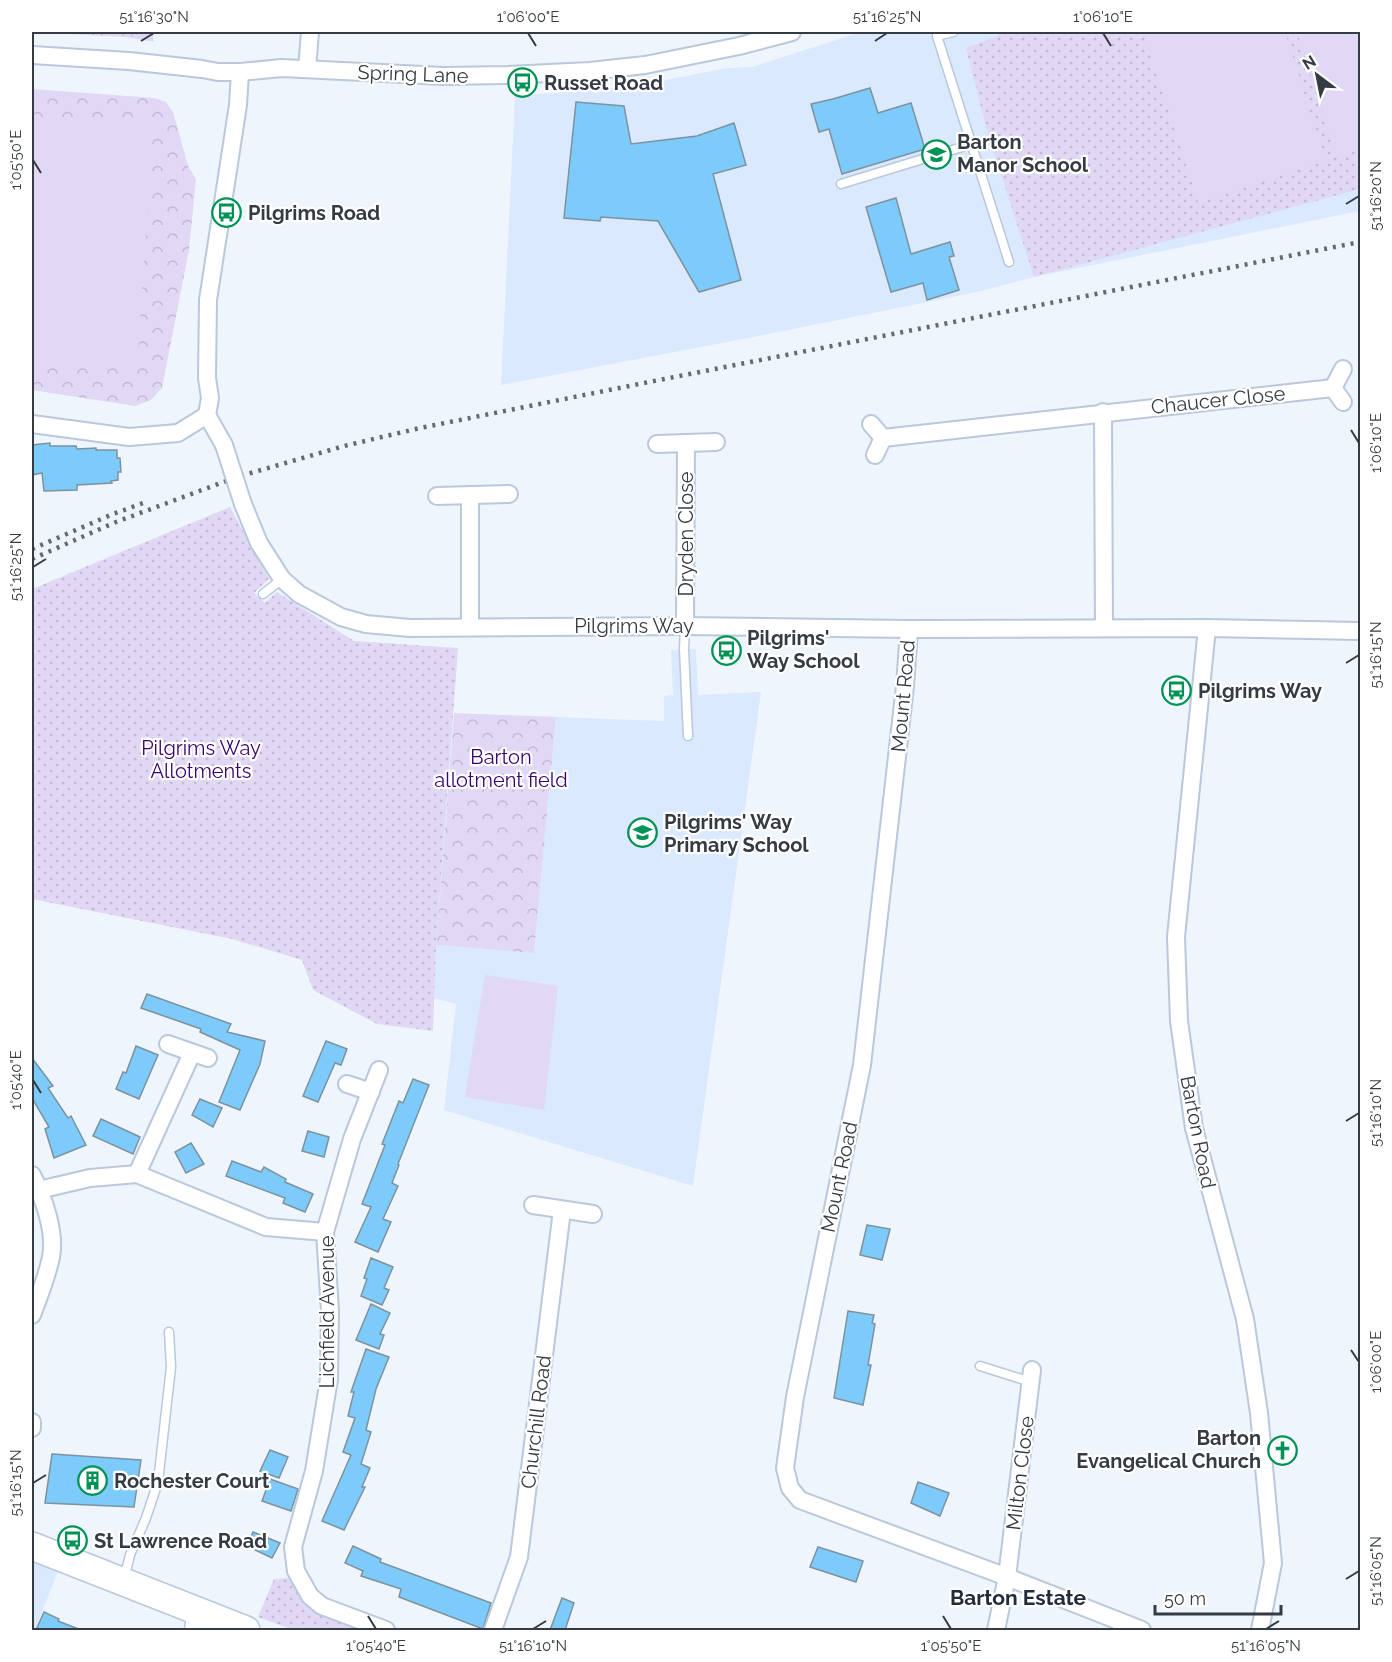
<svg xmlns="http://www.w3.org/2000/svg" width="1392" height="1662" font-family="Raleway,sans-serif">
	<defs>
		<pattern id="grass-dots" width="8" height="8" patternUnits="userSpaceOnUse" patternTransform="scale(1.5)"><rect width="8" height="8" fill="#e0d8f4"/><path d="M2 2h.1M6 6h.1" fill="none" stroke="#c1bad2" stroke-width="1.8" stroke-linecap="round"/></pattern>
		<pattern id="forest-crowns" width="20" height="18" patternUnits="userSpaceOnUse" patternTransform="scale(1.5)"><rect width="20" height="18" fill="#e0d8f4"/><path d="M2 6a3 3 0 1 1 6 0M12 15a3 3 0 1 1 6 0" fill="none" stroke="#c1bad2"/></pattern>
	</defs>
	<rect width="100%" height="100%" fill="#eff5fd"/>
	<g fill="#dae9fd">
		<polygon points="861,32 1360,32 1360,211 1034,277 977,292 748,338 501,385 515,96 630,87 727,68 752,67"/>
		<polygon points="696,649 698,695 761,692 693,1186 444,1110 456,1004 434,998 436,945 534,953 556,717 664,721 664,696 673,695 671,650"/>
		<polygon points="32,1561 58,1571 35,1630 32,1630"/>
	</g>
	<g fill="url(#grass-dots)">
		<polygon points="997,32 1360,32 1360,189 1034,277 986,127 966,48 998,36"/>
		<polygon points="230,507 269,579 254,593 265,603 277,592 354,641 458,648 436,945 433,1031 377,1024 313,990 302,960 232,939 32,899 32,589"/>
		<polygon points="290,1578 304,1601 365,1630 293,1630 258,1617 274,1579"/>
	</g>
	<g fill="url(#forest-crowns)">
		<polygon points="32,32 152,32 154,42 125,37"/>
		<polygon points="32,89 154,98 166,102 173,112 188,166 196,179 189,250 162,388 151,400 135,406 32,390"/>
		<polygon points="454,713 556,717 534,953 436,945"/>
	</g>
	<g fill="#e0d8f4">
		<polygon points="1143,32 1285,32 1326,161 1198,202"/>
		<polygon points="1297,32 1360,32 1360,150 1337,157"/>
		<polygon points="34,117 153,125 137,369 32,360 32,156"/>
		<polygon points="485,975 558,986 544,1110 465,1097"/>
	</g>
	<g fill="#7ccbfa" stroke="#7d929f" stroke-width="1.5">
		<polygon points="870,88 878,113 911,103 925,149 842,174 829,129 819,132 811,104 833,99"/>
		<polygon points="576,102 624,106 631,144 697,136 734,123 746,165 713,174 741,280 699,292 658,221 601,217 600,221 564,218"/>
		<polygon points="896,198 911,254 950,242 954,256 949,257 959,290 927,300 923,283 891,292 866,207"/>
		<polygon points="50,443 50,446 76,446 77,449 96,448 96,450 117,450 117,458 120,458 121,472 118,472 118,480 111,481 112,483 77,485 77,490 44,491 42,473 32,475 32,445"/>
		<polygon points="147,994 231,1024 227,1032 265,1041 260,1064 240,1110 219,1102 240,1050 200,1032 201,1029 141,1008"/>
		<polygon points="326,1041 347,1049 341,1065 335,1063 318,1102 303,1096"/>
		<polygon points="136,1046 158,1055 139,1099 116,1089 123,1072 126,1073"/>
		<polygon points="32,1058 53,1086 48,1088 68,1118 71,1116 86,1145 54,1158 45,1129 49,1127 32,1098"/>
		<polygon points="413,1079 429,1085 398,1164 399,1165 392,1183 398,1186 383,1219 391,1222 378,1252 355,1242 371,1207 362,1204 385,1145 382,1144 399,1101 403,1103"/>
		<polygon points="200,1099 222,1108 213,1127 192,1115"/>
		<polygon points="101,1119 140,1137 133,1154 93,1136"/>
		<polygon points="308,1131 329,1137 324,1157 302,1151"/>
		<polygon points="191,1143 204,1164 186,1173 175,1152"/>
		<polygon points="232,1161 261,1172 264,1167 286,1179 285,1182 313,1194 305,1212 283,1203 285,1198 226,1176"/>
		<polygon points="867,1225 890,1229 882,1260 860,1255"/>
		<polygon points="371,1258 393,1267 384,1288 389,1290 382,1305 361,1296 367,1279 364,1278"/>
		<polygon points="371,1304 390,1313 380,1334 384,1335 379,1349 356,1340"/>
		<polygon points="848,1311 874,1315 872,1323 875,1324 868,1365 871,1365 863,1405 834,1398"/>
		<polygon points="366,1349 389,1357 376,1389 366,1430 371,1432 361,1464 370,1468 362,1487 365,1487 344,1530 322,1521 351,1455 343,1452 355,1418 348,1416 354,1392 351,1392"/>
		<polygon points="270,1450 288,1457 279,1478 260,1471"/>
		<polygon points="52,1454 141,1460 134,1507 45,1503"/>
		<polygon points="270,1479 298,1489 291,1511 262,1501"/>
		<polygon points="918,1482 949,1493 940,1516 911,1503"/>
		<polygon points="253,1532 280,1543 272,1558 247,1546"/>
		<polygon points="353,1546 381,1559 380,1562 491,1603 483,1629 399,1597 401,1589 361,1576 363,1571 345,1563"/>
		<polygon points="818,1547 863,1561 856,1582 810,1567"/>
		<polygon points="562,1598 574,1603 565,1630 550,1630"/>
		<polygon points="44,1612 59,1619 58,1621 81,1630 36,1630"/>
	</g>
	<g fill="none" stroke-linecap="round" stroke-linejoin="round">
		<defs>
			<g id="lane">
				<polyline points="953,32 937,36 1009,262"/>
				<polyline points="841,184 972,144"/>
				<polyline points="263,594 282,579"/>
				<polyline points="685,626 684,649 688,736"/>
				<polyline points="980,1366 1031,1382"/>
				<polyline points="124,1579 130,1555 146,1518 158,1482 171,1367 169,1332"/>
			</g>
			<g id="street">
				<polyline points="32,55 129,61 202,69 218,72 240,72 282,68 443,76 508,75 590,71 645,65 739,46 792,32"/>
				<polyline points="307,69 310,32"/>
				<polyline points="1343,402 1333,388 1343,369"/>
				<polyline points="1103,412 1104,628"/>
				<polyline points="207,415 210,398 207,378 208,300 238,105 240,72"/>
				<polyline points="207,415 224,445"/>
				<polyline points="32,424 129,437 178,433 207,415"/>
				<polyline points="871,424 883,438 875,455"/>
				<polyline points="883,438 1333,388"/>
				<polyline points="657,444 716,442"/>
				<polyline points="437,496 509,494"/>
				<polyline points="243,504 259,543 282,579 299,594 341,617 366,624 410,628 685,626 909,629 1207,628 1360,631"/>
				<polyline points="685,626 686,443"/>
				<polyline points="470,627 470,495"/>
				<polyline points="1207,628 1176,937 1179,1021 1194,1128 1245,1319 1259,1413 1273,1563 1260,1630"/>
				<polyline points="909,629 905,686 862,1065 795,1397 785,1468 790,1488 800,1500 1007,1577 1032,1370"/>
				<polyline points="168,1044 208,1058"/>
				<polyline points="379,1070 352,1139 325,1232 330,1311 329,1379 314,1471 293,1547 296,1571 310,1596 322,1606 386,1630"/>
				<polyline points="347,1084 371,1092"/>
				<polyline points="137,1174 192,1053"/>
				<path d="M 32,1175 C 43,1196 56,1232 51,1257 C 47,1277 39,1296 32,1315"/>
				<polyline points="39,1190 90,1178 137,1174 266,1227 325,1232"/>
				<polyline points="533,1205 593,1214"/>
				<polyline points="32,1422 32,1428"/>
				<polyline points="493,1630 519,1557 562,1210"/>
				<polyline points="996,1630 1007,1577 1142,1630"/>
			</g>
			<polyline id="secondary" points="197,1630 200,1612"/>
			<polyline id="primary" points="32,1546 246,1630"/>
		</defs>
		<use href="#lane" stroke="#bac8db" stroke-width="11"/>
		<use href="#street" stroke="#bac8db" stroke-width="20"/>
		<use href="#secondary" stroke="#bac8db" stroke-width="27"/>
		<use href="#primary" stroke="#bac8db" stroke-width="30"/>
		<use href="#lane" stroke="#fff" stroke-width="8"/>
		<use href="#street" stroke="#fff" stroke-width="16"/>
		<use href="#secondary" stroke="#fff" stroke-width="24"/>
		<use href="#primary" stroke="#fff" stroke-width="27"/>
		<g stroke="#646a72" stroke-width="4.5" stroke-dasharray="3 6" stroke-linecap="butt">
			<polyline points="32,549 113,514 146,502"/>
			<polyline points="32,559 116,522 237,477 344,446 420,428 654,381 1360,242"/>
		</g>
		<defs>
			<polyline id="street-bridge" points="224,445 243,504"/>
		</defs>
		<use href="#street-bridge" stroke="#bac8db" stroke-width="20" stroke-linecap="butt"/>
		<use href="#street-bridge" stroke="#fff" stroke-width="16"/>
	</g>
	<path fill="none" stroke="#353b43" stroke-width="2" d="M 528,33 L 536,46M 1103,33 L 1111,46M 141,41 L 154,33M 875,41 L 887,33M 33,160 L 41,173M 1346,204 L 1359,196M 1351,430 L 1359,443M 33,567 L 46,559M 1346,663 L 1359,655M 33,1080 L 41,1093M 1346,1121 L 1359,1113M 1351,1350 L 1359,1362M 33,1483 L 46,1475M 1346,1579 L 1359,1571M 368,1616 L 376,1629M 943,1616 L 951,1629M 533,1629 L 546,1621M 1266,1629 L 1279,1621"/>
	<defs>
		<symbol id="bus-ring" viewBox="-11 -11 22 22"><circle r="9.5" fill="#fff" stroke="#019353" stroke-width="1.5"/><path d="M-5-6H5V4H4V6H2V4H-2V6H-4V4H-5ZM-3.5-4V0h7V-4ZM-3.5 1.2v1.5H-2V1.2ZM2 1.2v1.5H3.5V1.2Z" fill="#019353"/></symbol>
		<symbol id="school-ring" viewBox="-11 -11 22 22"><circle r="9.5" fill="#fff" stroke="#019353" stroke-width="1.5"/><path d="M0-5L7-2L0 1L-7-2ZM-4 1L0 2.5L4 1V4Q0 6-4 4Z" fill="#019353"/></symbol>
		<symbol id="church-ring" viewBox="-11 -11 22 22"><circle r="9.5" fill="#fff" stroke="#019353" stroke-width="1.5"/><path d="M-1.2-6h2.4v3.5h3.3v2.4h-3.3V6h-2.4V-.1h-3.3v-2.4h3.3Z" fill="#019353"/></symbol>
		<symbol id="building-ring" viewBox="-11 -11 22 22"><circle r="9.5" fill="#fff" stroke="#019353" stroke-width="1.5"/><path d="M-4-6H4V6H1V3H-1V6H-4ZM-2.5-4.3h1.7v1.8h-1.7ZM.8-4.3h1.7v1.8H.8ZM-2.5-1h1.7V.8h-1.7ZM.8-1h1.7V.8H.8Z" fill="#019353"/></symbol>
	</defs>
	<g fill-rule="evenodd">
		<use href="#bus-ring" x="506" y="66" width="33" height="33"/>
		<use href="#school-ring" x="920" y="138" width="33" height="33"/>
		<use href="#bus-ring" x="210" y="196" width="33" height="33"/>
		<use href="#bus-ring" x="710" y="634" width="33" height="33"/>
		<use href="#bus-ring" x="1160" y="674" width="33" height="33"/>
		<use href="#school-ring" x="626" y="816" width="33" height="33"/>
		<use href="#church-ring" x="1266" y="1434" width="33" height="33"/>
		<use href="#building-ring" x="76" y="1464" width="33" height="33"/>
		<use href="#bus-ring" x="56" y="1524" width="33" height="33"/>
	</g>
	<g text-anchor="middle" stroke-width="4.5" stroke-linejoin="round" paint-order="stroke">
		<g font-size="20" fill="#353b43" stroke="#fff">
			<text transform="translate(413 74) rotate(2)" y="7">Spring Lane</text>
			<text transform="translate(1218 400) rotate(-6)" y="7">Chaucer Close</text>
			<text transform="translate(686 534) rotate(-90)" y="7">Dryden Close</text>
			<text x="634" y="633">Pilgrims Way</text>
			<text transform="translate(903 696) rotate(-85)" y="7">Mount Road</text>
			<text transform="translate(1198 1132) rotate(79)" y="7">Barton Road</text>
			<text transform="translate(839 1177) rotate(-78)" y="7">Mount Road</text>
			<text transform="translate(327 1312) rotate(-90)" y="7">Lichfield Avenue</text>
			<text transform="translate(536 1422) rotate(-83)" y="7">Churchill Road</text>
			<text transform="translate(1020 1473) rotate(-83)" y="7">Milton Close</text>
		</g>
		<g font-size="20" font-weight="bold" fill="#353b43" stroke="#fff" text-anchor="start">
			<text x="544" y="90">Russet Road</text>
			<text x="957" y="149">Barton<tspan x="957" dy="23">Manor School</tspan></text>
			<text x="248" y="220">Pilgrims Road</text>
			<text x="747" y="645">Pilgrims'<tspan x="747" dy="23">Way School</tspan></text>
			<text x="1198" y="698">Pilgrims Way</text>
			<text x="664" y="829">Pilgrims' Way<tspan x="664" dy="23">Primary School</tspan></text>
			<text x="1261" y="1445" text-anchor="end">Barton<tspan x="1261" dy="23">Evangelical Church</tspan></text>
			<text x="114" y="1488">Rochester Court</text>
			<text x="94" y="1548">St Lawrence Road</text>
		</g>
		<g font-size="20" fill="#39006f" stroke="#fff">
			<text x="201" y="755">Pilgrims Way<tspan x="201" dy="23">Allotments</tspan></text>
			<text x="501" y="764">Barton<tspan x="501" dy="23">allotment field</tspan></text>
		</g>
		<g font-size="21" font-weight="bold" fill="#222c3b" stroke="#fff">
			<text x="1018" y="1605">Barton Estate</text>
		</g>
	</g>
	<rect width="1392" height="1662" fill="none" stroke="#ffffff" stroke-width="66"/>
	<g transform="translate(1317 75) rotate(328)" stroke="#ffffff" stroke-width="4.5" paint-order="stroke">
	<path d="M0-4.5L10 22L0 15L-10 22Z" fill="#353b43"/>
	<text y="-9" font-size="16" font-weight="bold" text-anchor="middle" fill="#353b43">N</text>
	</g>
	<path d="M1155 1605v9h126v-9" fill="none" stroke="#353b43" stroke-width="3"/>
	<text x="1164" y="1605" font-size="18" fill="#353b43" stroke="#ffffff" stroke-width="4.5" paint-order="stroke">50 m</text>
	<rect x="33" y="33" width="1326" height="1596" fill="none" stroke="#353b43" stroke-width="2"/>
	<g font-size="15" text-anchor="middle" fill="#353b43">
		<text x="154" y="22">51°16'30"N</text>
		<text x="528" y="22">1°06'00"E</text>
		<text x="887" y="22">51°16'25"N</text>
		<text x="1103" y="22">1°06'10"E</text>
		<text transform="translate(16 160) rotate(-90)" y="5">1°05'50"E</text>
		<text transform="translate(1376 196) rotate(-90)" y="5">51°16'20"N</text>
		<text transform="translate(1376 443) rotate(-90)" y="5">1°06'10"E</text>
		<text transform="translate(16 567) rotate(-90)" y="5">51°16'25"N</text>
		<text transform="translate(1376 655) rotate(-90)" y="5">51°16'15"N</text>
		<text transform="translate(16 1080) rotate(-90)" y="5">1°05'40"E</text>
		<text transform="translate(1376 1113) rotate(-90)" y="5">51°16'10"N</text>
		<text transform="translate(1376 1362) rotate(-90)" y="5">1°06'00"E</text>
		<text transform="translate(16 1483) rotate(-90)" y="5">51°16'15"N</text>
		<text transform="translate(1376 1571) rotate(-90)" y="5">51°16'05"N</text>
		<text x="376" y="1651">1°05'40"E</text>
		<text x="533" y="1651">51°16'10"N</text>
		<text x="951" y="1651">1°05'50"E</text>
		<text x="1266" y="1651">51°16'05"N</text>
	</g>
</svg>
